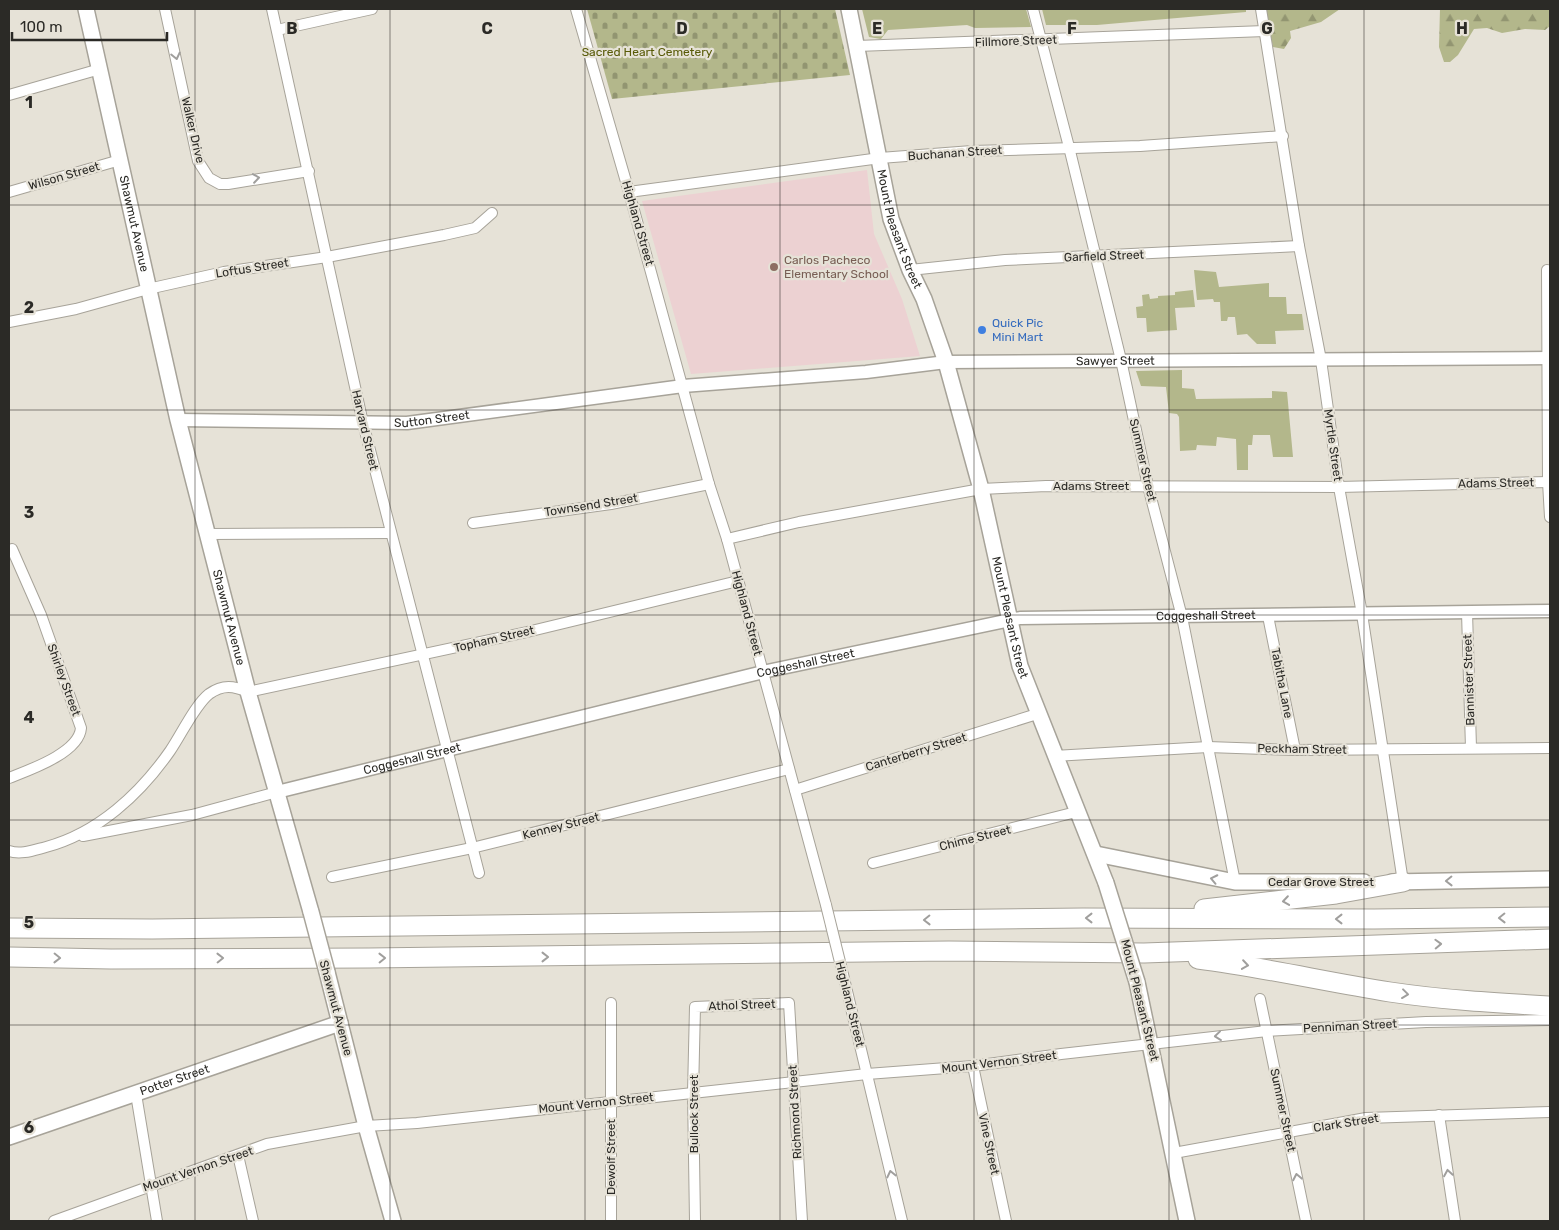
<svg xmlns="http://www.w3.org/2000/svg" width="1559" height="1230" font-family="Rubik,sans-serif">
	<defs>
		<pattern id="forest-firs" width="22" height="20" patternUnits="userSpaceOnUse" patternTransform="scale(1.25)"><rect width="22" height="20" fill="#b3b78b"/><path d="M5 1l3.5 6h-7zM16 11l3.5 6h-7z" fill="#929571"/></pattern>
		<pattern id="cemetery-stones" width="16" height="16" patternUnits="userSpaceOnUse" patternTransform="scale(1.25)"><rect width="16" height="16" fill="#b3b78b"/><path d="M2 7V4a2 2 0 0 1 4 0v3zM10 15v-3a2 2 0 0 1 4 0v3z" fill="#929571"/></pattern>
	</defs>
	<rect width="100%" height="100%" fill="#e6e2d7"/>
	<polygon fill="#ecd1d2" points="867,170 874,234 902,299 920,356 691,374 642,201"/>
	<g fill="#b3b78b">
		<polygon points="862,9 1026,9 1031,27 975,28 967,25 888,30 881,39 869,37"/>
		<polygon points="1042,9 1246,9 1246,12 1097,25 1046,25"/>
		<polygon points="1194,270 1216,272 1219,287 1269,283 1269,297 1286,297 1287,314 1302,314 1304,330 1275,331 1276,344 1257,344 1247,334 1237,335 1235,317 1228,317 1227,321 1221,321 1220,302 1214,302 1213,299 1197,300"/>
		<polygon points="1193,290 1195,307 1175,308 1177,330 1147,332 1146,318 1137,318 1136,307 1143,306 1142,295 1149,294 1150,299 1158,298 1158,296 1175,295 1175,292"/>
		<polygon points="1182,370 1182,388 1194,389 1196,399 1272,398 1272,391 1287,392 1293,457 1273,457 1270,435 1253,435 1252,445 1248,445 1248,470 1237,470 1236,439 1217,437 1216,446 1197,445 1196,450 1180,451 1179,417 1177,414 1169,413 1166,387 1141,386 1136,371"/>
	</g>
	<g fill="url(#forest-firs)">
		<polygon points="1265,9 1340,9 1321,22 1290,31 1291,38 1284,49 1273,47"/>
		<polygon points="1440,9 1550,9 1550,26 1545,30 1525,29 1502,33 1487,28 1474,29 1458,55 1450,62 1444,62 1439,47"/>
	</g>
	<polygon fill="url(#cemetery-stones)" points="587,9 835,9 850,75 612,99"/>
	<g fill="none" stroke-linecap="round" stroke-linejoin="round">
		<defs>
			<g id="minor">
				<polyline points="165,9 198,161 209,178 220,184 228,184 309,171"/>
				<polyline points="272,9 363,423 479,873"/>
				<polyline points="576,9 629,192 709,484 727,539 826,905"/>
				<polyline points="1033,9 1069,147 1121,360 1148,486 1182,617 1235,882"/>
				<polyline points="1261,9 1299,246 1321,360 1339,487 1362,614 1403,882"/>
				<polyline points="277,30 372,9"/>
				<polyline points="857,46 1265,31"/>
				<polyline points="9,95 100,69"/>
				<polyline points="9,192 120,160"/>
				<polyline points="629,192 880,158 972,151 1140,146 1283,136"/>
				<polyline points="910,270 1005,260 1299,246"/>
				<polyline points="1547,270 1548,482 1550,517"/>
				<polyline points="9,322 76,309 148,289 224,272 327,257 444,235 475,228 492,213"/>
				<polyline points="473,523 611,504 709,484"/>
				<polyline points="209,534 391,533"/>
				<polyline points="727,539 799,522 981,489 1046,486 1339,487 1550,482"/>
				<polyline points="1467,612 1471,748"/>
				<polyline points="1268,616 1295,750"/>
				<polyline points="1054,756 1208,747 1295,750 1550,748"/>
				<path d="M 9,778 C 29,770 79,753 81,728 L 41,615 L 12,549"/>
				<polyline points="795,790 1037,714"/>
				<polyline points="83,836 192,815 277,792"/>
				<path d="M 9,851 C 21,855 34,850 46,847 C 98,833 140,794 170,751 C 181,735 195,705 209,694 C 223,684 234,686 248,692 L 527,632 L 738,581"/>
				<polyline points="873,863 1076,812"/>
				<polyline points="332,877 472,848 789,769"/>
				<polyline points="841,966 902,1221"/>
				<polyline points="1260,999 1306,1221"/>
				<polyline points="973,1066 1006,1221"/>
				<polyline points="136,1094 157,1221"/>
				<polyline points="1439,1115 1455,1221"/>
				<polyline points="1174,1153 1366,1118 1550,1112"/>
				<polyline points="238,1155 253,1221"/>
				<polyline points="54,1221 267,1144 366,1126 417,1123 867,1074 973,1066 1061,1054 1267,1031 1426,1022 1550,1020"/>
				<polyline points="611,1221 611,1003"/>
				<polyline points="695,1221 693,1093 695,1007 789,1003 802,1221"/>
			</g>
			<g id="tertiary">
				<path id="s1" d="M 178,420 L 407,423 L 683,386 L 866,372 L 946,362 L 1550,358"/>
				<path id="s2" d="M 277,792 L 763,672 L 1020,618 L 1550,611"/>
			</g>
			<g id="secondary">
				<path id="s3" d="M 86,9 L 178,420 L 248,692 L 311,912"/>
				<path id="s4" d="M 849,9 L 891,219 L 910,270 L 924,299 L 946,362 L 981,489 L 1020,666 L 1106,883"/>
				<polyline points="1096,854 1235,882 1364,882"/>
				<polyline points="1392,882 1550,879"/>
				<polyline points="327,972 366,1126 393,1221"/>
				<polyline points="1137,982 1187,1221"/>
				<path id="s5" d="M 9,1137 L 340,1023"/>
			</g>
			<g id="motorway">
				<polyline points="1204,909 1336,894 1403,882"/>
				<polyline points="9,928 152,929 1083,918 1374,919 1550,917"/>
				<polyline points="9,957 111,959 369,958 949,951 1144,953 1550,939"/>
				<path d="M 1198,959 C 1262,967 1326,982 1390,992 C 1443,1000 1497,1003 1550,1006"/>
			</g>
		</defs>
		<use href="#minor" stroke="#a7a399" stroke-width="12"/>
		<use href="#tertiary" stroke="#a7a399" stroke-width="15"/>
		<use href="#secondary" stroke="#a7a399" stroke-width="18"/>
		<use href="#motorway" stroke="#a7a399" stroke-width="21"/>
		<use href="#minor" stroke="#fff" stroke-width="10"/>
		<use href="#tertiary" stroke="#fff" stroke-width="12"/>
		<use href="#secondary" stroke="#fff" stroke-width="15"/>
		<use href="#motorway" stroke="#fff" stroke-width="19"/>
		<defs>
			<polyline id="minor-bridge" points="826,905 841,966"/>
			<g id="secondary-bridge">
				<polyline points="1106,883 1137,982"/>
				<polyline points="311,912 327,972"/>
			</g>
		</defs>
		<use href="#minor-bridge" stroke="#a7a399" stroke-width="12" stroke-linecap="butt"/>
		<use href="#secondary-bridge" stroke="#a7a399" stroke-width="18" stroke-linecap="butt"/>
		<use href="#minor-bridge" stroke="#fff" stroke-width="10"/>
		<use href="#secondary-bridge" stroke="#fff" stroke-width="15"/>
	</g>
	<defs><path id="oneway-chevron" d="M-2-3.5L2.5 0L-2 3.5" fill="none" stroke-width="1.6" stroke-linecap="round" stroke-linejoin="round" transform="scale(1.25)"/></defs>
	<g stroke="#a09f9d">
		<use href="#oneway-chevron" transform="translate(176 56) rotate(77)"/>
		<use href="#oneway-chevron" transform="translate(256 178) rotate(-8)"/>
		<use href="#oneway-chevron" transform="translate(1214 879) rotate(-168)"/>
		<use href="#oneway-chevron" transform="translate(1449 881) rotate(179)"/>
		<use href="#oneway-chevron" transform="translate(1286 901) rotate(172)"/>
		<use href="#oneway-chevron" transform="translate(1089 918) rotate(180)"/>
		<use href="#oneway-chevron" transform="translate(1502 918) rotate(179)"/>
		<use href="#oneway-chevron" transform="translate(1339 919) rotate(-180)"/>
		<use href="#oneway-chevron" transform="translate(927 920) rotate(179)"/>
		<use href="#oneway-chevron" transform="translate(1438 944) rotate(-2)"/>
		<use href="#oneway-chevron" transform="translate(545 957)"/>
		<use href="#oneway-chevron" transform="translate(57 958) rotate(1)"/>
		<use href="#oneway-chevron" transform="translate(220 958) rotate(-1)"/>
		<use href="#oneway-chevron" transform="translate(382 958) rotate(-1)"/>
		<use href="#oneway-chevron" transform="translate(1245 965) rotate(8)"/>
		<use href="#oneway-chevron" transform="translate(1405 994) rotate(7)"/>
		<use href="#oneway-chevron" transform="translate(1218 1036) rotate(174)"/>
		<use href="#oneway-chevron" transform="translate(1448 1173) rotate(-99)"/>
		<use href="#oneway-chevron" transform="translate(891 1174) rotate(-103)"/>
		<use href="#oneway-chevron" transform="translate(1297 1177) rotate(-101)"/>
	</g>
	<path fill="none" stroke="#2b2a26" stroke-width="1" stroke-opacity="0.55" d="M 195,9 L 195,1221M 390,9 L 390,1221M 585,9 L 585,1221M 780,9 L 780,1221M 974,9 L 974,1221M 1169,9 L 1169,1221M 1364,9 L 1364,1221M 9,205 L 1550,205M 9,410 L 1550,410M 9,615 L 1550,615M 9,820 L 1550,820M 9,1025 L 1550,1025"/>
	<circle fill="#8d6e63" stroke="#e6e2d7" stroke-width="2" cx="774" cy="267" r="5"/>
	<circle fill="#3f7fe0" stroke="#e6e2d7" stroke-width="2" cx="982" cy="330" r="5"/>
	<g text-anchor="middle" stroke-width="4.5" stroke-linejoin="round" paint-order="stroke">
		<g font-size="12" fill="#2b2a26" stroke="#e6e2d7">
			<text transform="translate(1016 41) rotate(-2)" y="4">Fillmore Street</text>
			<text transform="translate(193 130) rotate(77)" y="4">Walker Drive</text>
			<text transform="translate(955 153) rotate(-4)" y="4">Buchanan Street</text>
			<text transform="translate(64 176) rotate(-16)" y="4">Wilson Street</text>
			<text transform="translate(638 223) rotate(74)" y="4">Highland Street</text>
			<text dy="4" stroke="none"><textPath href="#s3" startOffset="220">Shawmut Avenue</textPath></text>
			<text dy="4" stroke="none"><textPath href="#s4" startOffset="226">Mount Pleasant Street</textPath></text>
			<text transform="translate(1104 256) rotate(-2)" y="4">Garfield Street</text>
			<text transform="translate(252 268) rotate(-9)" y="4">Loftus Street</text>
			<text dy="4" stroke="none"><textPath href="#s1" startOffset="941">Sawyer Street</textPath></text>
			<text dy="4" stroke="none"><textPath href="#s1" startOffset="254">Sutton Street</textPath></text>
			<text transform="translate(365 430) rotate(77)" y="4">Harvard Street</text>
			<text transform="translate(1333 445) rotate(82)" y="4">Myrtle Street</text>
			<text transform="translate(1143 460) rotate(77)" y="4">Summer Street</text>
			<text transform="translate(1496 483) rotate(-1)" y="4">Adams Street</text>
			<text x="1091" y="490">Adams Street</text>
			<text transform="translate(591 505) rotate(-9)" y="4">Townsend Street</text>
			<text transform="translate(747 613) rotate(75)" y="4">Highland Street</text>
			<text dy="4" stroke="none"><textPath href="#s2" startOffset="949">Coggeshall Street</textPath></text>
			<text dy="4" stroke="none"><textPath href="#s3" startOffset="625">Shawmut Avenue</textPath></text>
			<text dy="4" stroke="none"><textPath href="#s4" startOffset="631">Mount Pleasant Street</textPath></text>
			<text transform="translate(494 639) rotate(-13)" y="4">Topham Street</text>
			<text dy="4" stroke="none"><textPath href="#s2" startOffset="544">Coggeshall Street</textPath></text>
			<text transform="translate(64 680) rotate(70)" y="4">Shirley Street</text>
			<text transform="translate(1469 680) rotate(-92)" y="4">Bannister Street</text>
			<text transform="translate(1282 683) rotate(79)" y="4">Tabitha Lane</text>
			<text transform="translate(1302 749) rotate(1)" y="4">Peckham Street</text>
			<text transform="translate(916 752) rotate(-17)" y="4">Canterberry Street</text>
			<text dy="4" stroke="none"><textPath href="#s2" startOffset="139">Coggeshall Street</textPath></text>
			<text transform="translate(561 826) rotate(-14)" y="4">Kenney Street</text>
			<text transform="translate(975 838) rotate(-14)" y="4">Chime Street</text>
			<text x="1321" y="886">Cedar Grove Street</text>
			<text transform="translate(1140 1000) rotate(76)" y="4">Mount Pleasant Street</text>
			<text transform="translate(850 1004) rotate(76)" y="4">Highland Street</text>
			<text transform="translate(742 1005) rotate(-2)" y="4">Athol Street</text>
			<text transform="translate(336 1008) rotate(75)" y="4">Shawmut Avenue</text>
			<text transform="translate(1350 1026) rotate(-3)" y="4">Penniman Street</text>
			<text transform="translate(999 1062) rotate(-7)" y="4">Mount Vernon Street</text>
			<text dy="4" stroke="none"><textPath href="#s5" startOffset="175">Potter Street</textPath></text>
			<text transform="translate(596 1103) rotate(-6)" y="4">Mount Vernon Street</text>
			<text transform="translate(1283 1110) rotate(78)" y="4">Summer Street</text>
			<text transform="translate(795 1112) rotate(-93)" y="4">Richmond Street</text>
			<text transform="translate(694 1114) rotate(-90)" y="4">Bullock Street</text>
			<text transform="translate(1346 1123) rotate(-9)" y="4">Clark Street</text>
			<text transform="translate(989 1144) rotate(78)" y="4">Vine Street</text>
			<text transform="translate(611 1157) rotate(-90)" y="4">Dewolf Street</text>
			<text transform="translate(198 1169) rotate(-19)" y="4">Mount Vernon Street</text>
		</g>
		<g font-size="12" fill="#585a07" stroke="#e6e2d7">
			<text x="647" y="56">Sacred Heart Cemetery</text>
		</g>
		<g font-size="12" fill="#785e54" stroke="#e6e2d7" text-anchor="start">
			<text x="784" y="264">Carlos Pacheco<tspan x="784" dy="14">Elementary School</tspan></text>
		</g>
		<g font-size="12" fill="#366cbe" stroke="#e6e2d7" text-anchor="start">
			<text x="992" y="327">Quick Pic<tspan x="992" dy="14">Mini Mart</tspan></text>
		</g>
	</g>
	<g font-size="16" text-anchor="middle" font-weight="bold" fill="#2b2a26" stroke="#e6e2d7" stroke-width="4.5" stroke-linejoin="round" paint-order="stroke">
		<text x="292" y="34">B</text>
		<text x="487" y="34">C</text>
		<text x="682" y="34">D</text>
		<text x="877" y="34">E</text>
		<text x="1072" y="34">F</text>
		<text x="1267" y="34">G</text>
		<text x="1462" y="34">H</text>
		<text x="29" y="108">1</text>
		<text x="29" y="313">2</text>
		<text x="29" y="518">3</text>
		<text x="29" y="723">4</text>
		<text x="29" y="928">5</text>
		<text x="29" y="1133">6</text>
	</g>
	<rect width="1559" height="1230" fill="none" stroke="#2b2a26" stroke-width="20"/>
	<path d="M12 32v8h155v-8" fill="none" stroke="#2b2a26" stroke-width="2.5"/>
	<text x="20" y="32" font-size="15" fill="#2b2a26" stroke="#e6e2d7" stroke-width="4" paint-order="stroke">100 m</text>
</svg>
